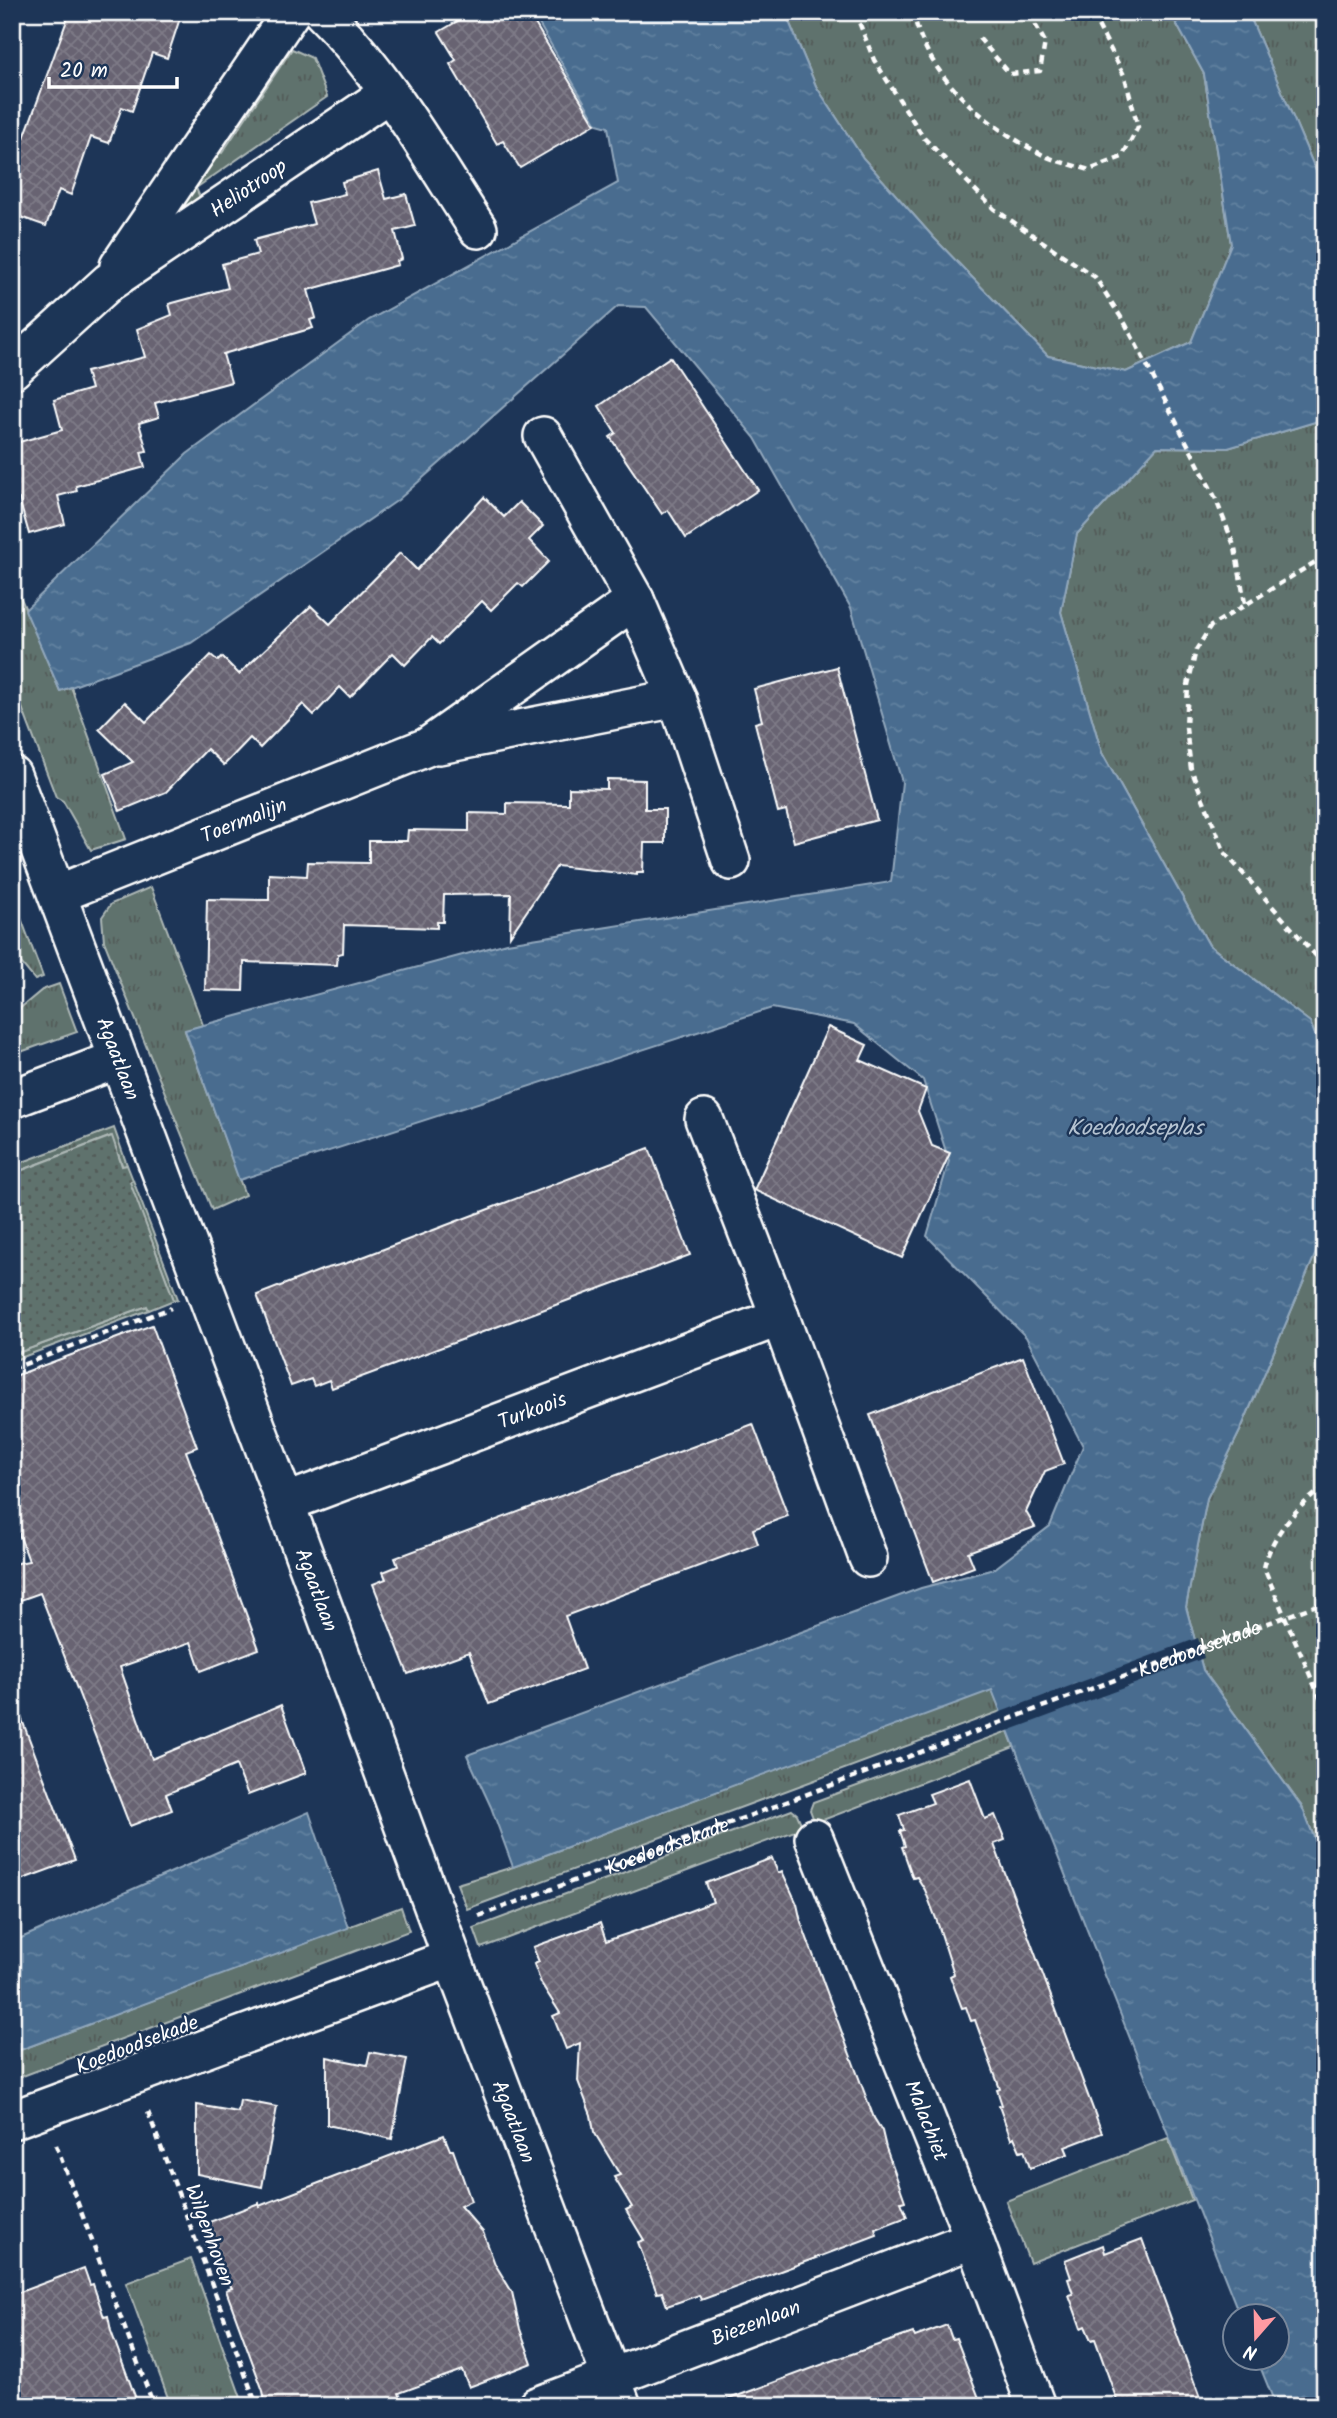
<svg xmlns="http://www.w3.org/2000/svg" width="1337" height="2418" font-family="Kalam,sans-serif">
	<defs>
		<pattern id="grass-tufts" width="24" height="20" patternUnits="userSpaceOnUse" patternTransform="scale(1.75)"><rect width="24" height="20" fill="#5e726d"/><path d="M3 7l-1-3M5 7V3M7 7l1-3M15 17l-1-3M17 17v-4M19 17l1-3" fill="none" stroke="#535b59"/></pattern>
		<pattern id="park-dots" width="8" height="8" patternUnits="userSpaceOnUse" patternTransform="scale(1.75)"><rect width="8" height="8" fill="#5e726d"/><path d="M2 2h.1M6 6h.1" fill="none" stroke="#535b59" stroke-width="1.8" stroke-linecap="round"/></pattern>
		<pattern id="water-ripples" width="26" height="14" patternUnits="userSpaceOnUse" patternTransform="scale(1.75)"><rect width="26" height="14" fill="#486c8f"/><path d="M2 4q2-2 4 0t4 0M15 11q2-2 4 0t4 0" fill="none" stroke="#6382a0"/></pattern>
		<pattern id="building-cross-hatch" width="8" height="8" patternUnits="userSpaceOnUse" patternTransform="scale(1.75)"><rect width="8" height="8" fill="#676372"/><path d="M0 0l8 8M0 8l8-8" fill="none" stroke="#7e7a87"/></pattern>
	</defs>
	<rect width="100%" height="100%" fill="#1d3557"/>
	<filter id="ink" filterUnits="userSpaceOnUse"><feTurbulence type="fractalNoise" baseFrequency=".0143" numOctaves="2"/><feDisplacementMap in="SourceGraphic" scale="14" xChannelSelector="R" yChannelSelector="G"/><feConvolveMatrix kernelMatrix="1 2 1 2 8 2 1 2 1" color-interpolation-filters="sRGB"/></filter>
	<g filter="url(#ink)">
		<g fill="url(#grass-tufts)" stroke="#aeb8b6" stroke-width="2">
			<polygon points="785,12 1170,12 1204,74 1231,244 1191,342 1126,372 1048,356 934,238 863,158 816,86"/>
			<polygon points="1248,12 1325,12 1325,192"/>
			<polygon points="292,49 312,58 327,97 196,188 201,200 166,226 212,148 222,153"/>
			<polygon points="1325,406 1325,1061 1310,1022 1209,945 1102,753 1061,612 1077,534 1157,447 1228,448 1315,422"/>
			<polygon points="12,577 60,691 71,687 126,839 91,850 63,801 56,797 12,681"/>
			<polygon points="151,887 203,1025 185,1031 245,1195 212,1210 104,941 102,917 111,904"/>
			<polygon points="12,894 43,977 35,980 12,952"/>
			<polygon points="59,984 77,1032 12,1055 12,1015 42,990"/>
			<polygon points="114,1128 127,1165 123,1167 111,1136 12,1174 12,1166"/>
			<polygon points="133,1180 178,1299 174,1300 129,1181"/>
			<polygon points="1325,1219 1325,1863 1302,1807 1203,1670 1186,1607 1207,1498 1240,1431 1315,1255"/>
			<polygon points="147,1306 149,1310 12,1361 12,1355"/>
			<polygon points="992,1689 1001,1711 467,1909 457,1884 513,1867"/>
			<polygon points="1008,1731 1014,1747 815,1823 810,1810 813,1802"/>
			<polygon points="792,1810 797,1814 803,1828 481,1948 474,1928"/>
			<polygon points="401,1907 409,1931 12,2080 12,2053"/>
			<polygon points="1168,2138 1192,2200 1030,2263 1006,2201"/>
			<polygon points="191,2259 244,2406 171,2406 126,2283"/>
		</g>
		<polygon fill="url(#park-dots)" stroke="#aeb8b6" stroke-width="2" points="112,1136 122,1166 127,1165 133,1180 130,1182 174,1300 149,1310 147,1306 12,1355 12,1174"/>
		<g fill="url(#water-ripples)" stroke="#91a7bc" stroke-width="2">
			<polygon points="532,12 785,12 816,86 863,158 934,238 1048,356 1126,372 1191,342 1231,244 1204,74 1170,12 1248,12 1325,192 1325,406 1315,422 1228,448 1157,447 1077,534 1061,612 1102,753 1209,945 1310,1022 1325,1061 1325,1219 1315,1255 1240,1431 1207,1498 1186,1607 1203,1670 1302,1807 1325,1865 1325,2406 1276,2406 1257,2359 1278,2358 1278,2316 1240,2316 992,1690 513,1867 491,1807 467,1755 921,1588 994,1569 1050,1526 1083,1446 1026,1337 927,1236 949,1161 923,1080 854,1024 772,1008 239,1180 185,1030 507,943 891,882 902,782 851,608 755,438 646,307 618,306 398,500 191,643 60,691 25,610 187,454 369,320 618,183 608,127 597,124"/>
			<polygon points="309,1812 348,1928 12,2053 12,1942"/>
		</g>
		<polygon fill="#1d3557" points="1198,1638 1204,1658 1005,1732 998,1713"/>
		<g fill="url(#building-cross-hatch)" stroke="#fff" stroke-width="2">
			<polygon points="70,12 182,12 167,58 152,53 132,111 122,107 109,143 91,137 71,195 59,190 46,226 12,214 12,134 24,138"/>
			<polygon points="473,12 528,12 595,124 520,168 503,141 497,144 450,64 456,60 439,32"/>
			<polygon points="378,171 386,199 406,194 415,226 395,231 402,259 397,261 398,265 308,290 316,318 310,320 313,328 223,354 231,382 155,403 159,417 139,423 147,451 141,452 145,467 76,486 77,491 58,496 65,524 29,534 19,499 12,502 12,444 62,430 54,400 91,389 86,372 145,357 137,329 172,315 169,304 228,288 222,264 258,254 254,240 314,224 308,203 345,194 342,182"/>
			<polygon points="670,357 758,490 686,538 668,510 662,514 610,437 616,433 599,406"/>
			<polygon points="484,497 504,517 519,502 543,526 529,540 549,561 523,587 518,583 491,610 482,601 439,644 432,637 405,665 393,653 350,697 340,687 314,715 303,704 260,748 250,738 224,765 207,749 166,792 120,811 105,774 133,762 99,729 125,702 146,722 211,655 218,661 222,657 239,674 311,606 330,624 400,553 417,570"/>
			<polygon points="837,667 877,820 794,842 786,810 778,812 755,723 762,721 754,689"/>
			<polygon points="607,779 645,780 645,809 665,809 665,843 644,843 643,872 637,872 637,875 557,866 510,936 511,894 444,895 443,922 437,922 437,928 344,925 343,953 338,954 337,965 244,962 243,991 205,990 207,899 269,900 269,874 307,876 308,862 369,863 369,841 407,841 408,830 469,831 469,813 507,814 507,803 569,804 569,788 607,789"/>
			<polygon points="828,1027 867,1045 860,1060 926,1089 918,1111 932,1146 950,1153 902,1258 754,1190"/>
			<polygon points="649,1148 690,1255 332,1388 329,1380 314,1386 311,1379 291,1386 257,1295 324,1269 347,1263"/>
			<polygon points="152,1325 197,1447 186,1451 259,1649 201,1671 191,1642 120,1667 152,1759 281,1705 306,1773 248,1795 236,1765 166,1794 172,1810 130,1826 40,1593 12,1603 12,1564 29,1561 12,1515 12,1377"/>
			<polygon points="1023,1357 1064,1464 1045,1471 1026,1512 1035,1527 968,1552 974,1567 933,1582 870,1415"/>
			<polygon points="753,1424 788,1516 753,1529 758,1544 565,1616 584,1669 489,1704 469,1652 408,1674 373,1584 386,1579 383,1572 398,1566 395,1558"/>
			<polygon points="12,1704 16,1704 75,1860 12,1883"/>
			<polygon points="970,1779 985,1819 995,1815 1005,1840 994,1844 1102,2133 1065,2147 1068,2154 1030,2168 1024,2150 1020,2151 1014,2137 1011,2139 999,2106 1002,2105 997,2090 1000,2089 975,2020 971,2021 966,2007 962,2008 950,1976 954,1974 938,1924 925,1890 917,1877 913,1878 902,1847 905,1846 900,1831 904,1830 899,1815 933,1803 929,1794"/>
			<polygon points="772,1858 778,1873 782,1871 797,1904 801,1922 848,2049 874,2118 882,2131 886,2148 905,2201 901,2202 907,2217 875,2229 877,2235 813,2259 701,2300 699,2295 667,2306 662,2292 657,2293 638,2242 644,2240 626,2210 632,2207 614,2177 620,2175 594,2132 591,2115 578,2081 580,2043 566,2049 553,2016 560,2013 541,1983 534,1964 539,1962 533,1947 600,1923 606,1941 656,1924 713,1902 706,1883"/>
			<polygon points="370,2052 407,2059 392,2139 327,2125 327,2057 367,2065"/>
			<polygon points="240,2100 277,2107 262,2187 197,2174 197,2105 238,2112"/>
			<polygon points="444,2135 450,2150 453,2150 471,2201 460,2206 483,2232 495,2264 512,2292 520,2329 532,2363 469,2387 462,2370 399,2393 404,2406 266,2406 263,2391 226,2290 232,2288 205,2242 210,2240 204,2224 259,2203 259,2206"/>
			<polygon points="1142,2239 1157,2280 1203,2406 1119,2406 1095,2339 1091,2340 1085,2326 1081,2328 1069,2295 1073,2294 1068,2279 1071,2278 1065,2260 1103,2245 1105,2253"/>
			<polygon points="84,2268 90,2285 93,2284 104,2317 108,2316 111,2331 136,2399 117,2406 12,2406 12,2295"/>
			<polygon points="947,2325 952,2339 956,2338 982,2406 722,2406 721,2402 840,2358 913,2333 915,2337"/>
		</g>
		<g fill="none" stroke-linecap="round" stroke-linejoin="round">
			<defs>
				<g id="street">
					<path d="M 322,12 C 385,75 430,155 478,229"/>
					<polyline points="119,266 291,12"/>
					<path id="s2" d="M 12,370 L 109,282 L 389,93"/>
					<polyline points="543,436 635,600 677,698 731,861"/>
					<polyline points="439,745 677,698"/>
					<path id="s3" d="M 12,775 L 285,1503 L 452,1958 L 622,2406"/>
					<path id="s4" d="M 58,894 L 427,747 L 635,600"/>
					<polyline points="12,1099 118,1059"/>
					<polyline points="704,1119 780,1317 868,1558"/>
					<path id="s5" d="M 285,1503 L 780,1317"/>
					<path id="s6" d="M 814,1838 L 974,2239 L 1036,2406"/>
					<polyline points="12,2120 452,1958"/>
					<path id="s7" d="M 537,2406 L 974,2239"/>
				</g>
			</defs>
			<use href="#street" stroke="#fff" stroke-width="42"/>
			<g stroke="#fff" stroke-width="4.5" stroke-dasharray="7 5" stroke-linecap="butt">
				<polyline points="855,12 874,60 924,138 994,209 1095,277 1126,325 1215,497 1235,548 1245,603"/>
				<path d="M 913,12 C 927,78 986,126 1043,155 C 1057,162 1074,165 1089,170 L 1122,157 L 1138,127 L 1125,77 L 1091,12"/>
				<polyline points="979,38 1010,74 1040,71 1045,42 1028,12"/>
				<polyline points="1325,556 1211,626 1196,650 1188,685 1186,728 1191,769 1225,853 1325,966"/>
				<polyline points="12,1369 171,1308"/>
				<path d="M 1325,1487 C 1297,1506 1271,1535 1264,1568 L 1325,1710"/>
				<path id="s1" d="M 479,1916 L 1325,1602"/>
				<polyline points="148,2112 257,2406"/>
				<polyline points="56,2145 154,2406"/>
			</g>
			<use href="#street" stroke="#1d3557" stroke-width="37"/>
		</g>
	</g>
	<g text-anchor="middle" stroke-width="5" stroke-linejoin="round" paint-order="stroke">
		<g font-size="21" fill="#fff" stroke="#1d3557">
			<text dy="7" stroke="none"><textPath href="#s2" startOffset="299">Heliotroop</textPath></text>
			<text dy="7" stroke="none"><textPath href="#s4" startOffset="200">Toermalijn</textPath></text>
			<text dy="7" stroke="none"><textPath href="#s3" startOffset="303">Agaatlaan</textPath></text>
			<text dy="7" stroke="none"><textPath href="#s5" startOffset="264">Turkoois</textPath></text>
			<text dy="7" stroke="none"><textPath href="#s3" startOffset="870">Agaatlaan</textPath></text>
			<text dy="7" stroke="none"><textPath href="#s1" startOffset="768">Koedoodsekade</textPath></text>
			<text dy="7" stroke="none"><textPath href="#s1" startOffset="201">Koedoodsekade</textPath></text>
			<text transform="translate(137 2044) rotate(-21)" y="7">Koedoodsekade</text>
			<text dy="7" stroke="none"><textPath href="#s6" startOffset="304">Malachiet</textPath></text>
			<text dy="7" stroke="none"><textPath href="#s3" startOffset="1437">Agaatlaan</textPath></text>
			<text transform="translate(210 2235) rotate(70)" y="7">Wilgenhoven</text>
			<text dy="7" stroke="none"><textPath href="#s7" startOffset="234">Biezenlaan</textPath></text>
		</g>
		<g font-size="23" font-style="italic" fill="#b6c4d2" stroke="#1d3557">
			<text x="1135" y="1135">Koedoodseplas</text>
		</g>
	</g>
	<rect width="1337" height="2418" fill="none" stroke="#1d3557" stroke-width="42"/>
	<rect x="21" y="21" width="1295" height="2376" fill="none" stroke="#fff" stroke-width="2.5" filter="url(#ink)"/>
	<g transform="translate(1256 2337) rotate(200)"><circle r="33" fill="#1d3557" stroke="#77869a" stroke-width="2"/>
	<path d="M0-5L12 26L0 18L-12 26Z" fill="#ff9aa2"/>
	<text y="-10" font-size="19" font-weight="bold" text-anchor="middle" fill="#ffffff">N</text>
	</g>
	<path d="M49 77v10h128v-10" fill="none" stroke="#ffffff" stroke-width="3.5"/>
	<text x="60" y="77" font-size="21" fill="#ffffff" stroke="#1d3557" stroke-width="5" paint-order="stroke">20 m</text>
</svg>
